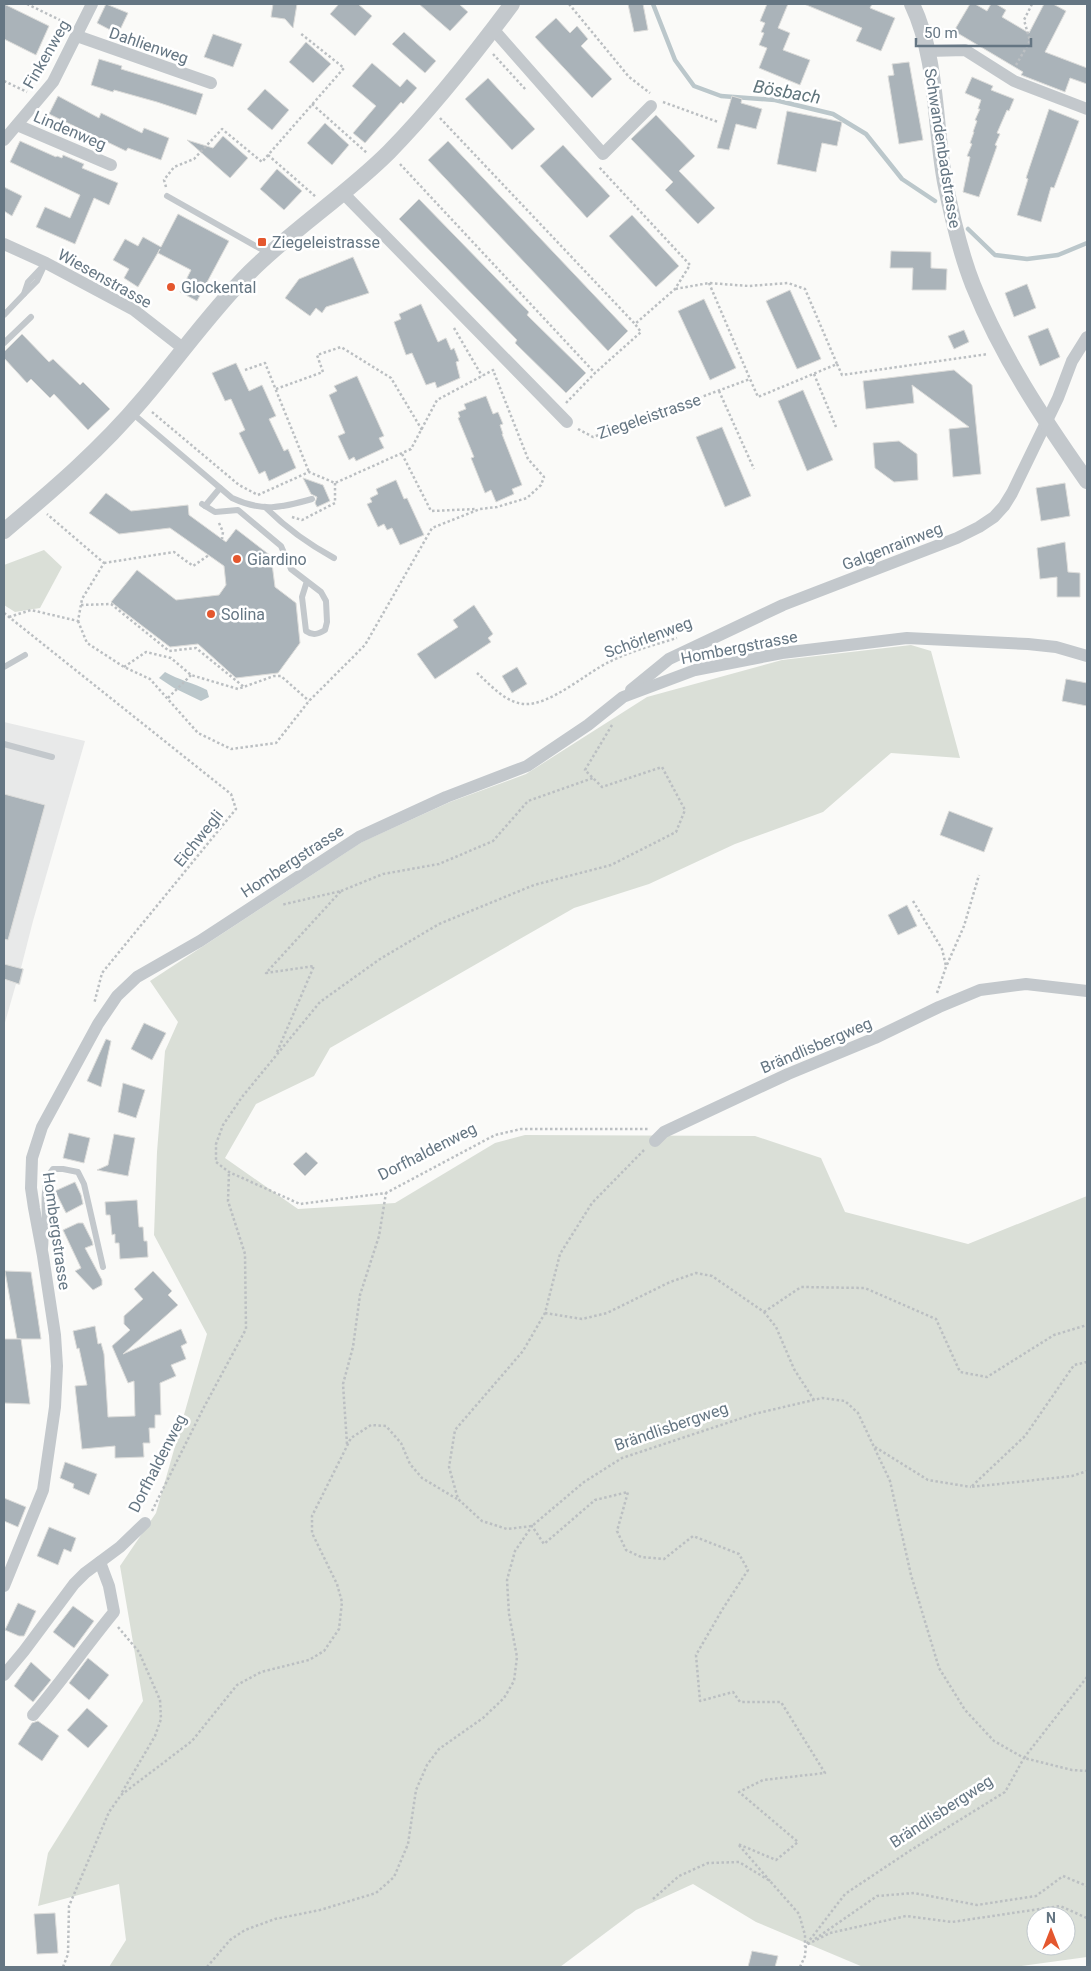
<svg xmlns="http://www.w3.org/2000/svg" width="1091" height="1971" font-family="Roboto,sans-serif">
	<rect width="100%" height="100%" fill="#fafaf8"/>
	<polygon fill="#e8e9e9" points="4,722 85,741 33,921 21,968 24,969 20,985 16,984 4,1026"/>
	<g fill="#dadfd7" fill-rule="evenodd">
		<polygon points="44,550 62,567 40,608 15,612 4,605 4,565"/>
		<path d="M 911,645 L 931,651 L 960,758 L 891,753 L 823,812 L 735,844 L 649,884 L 574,908 L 330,1048 L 314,1076 L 256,1104 L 225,1158 L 298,1209 L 395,1203 L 495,1143 L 525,1135 L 755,1136 L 821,1158 L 845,1212 L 968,1244 L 1087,1196 L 1087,1957 L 1015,1967 L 863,1967 L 756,1922 L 693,1884 L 636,1910 L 560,1967 L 109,1967 L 126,1940 L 119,1884 L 38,1906 L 48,1853 L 143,1701 L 120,1566 L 156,1513 L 207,1334 L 154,1235 L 157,1152 L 165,1051 L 178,1022 L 150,981 L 362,842 L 450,802 L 526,774 L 647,697 L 782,660 ZM 1036,1916 L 1066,1916 L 1066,1946 L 1036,1946 Z"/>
	</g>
	<path fill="#bbc7cb" d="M 165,672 C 179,680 193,683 207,690 L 209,697 L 201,701 L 174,688 L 159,678 Z"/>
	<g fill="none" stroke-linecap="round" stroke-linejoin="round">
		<g stroke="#bbc7cb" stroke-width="4.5">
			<polyline points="653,4 675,60 694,86 721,96 775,100 833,114 866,134 902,179 935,201"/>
			<polyline points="968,229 995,255 1027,259 1058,255 1087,243"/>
		</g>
	</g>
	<g fill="#aab3b9" stroke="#dcdcda">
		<polygon points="4,4 49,26 36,55 4,39"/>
		<polygon points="106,4 128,13 118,34 97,23"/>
		<polygon points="273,4 297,4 293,28 285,19 271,17"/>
		<polygon points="339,4 358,4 372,16 355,36 330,14"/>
		<polygon points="419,4 459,4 468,12 450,31"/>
		<polygon points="628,4 643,4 648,30 634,32"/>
		<polygon points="767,4 788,4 778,28 790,33 783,50 810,60 800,85 759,68 767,48 759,45 764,33 761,32 765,23 760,21"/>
		<polygon points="804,4 872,4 870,8 895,18 881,51 856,41 862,28"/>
		<polygon points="970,4 975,4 987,11 991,4 996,4 1006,10 1002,17 1029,33 1044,4 1053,4 1066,11 1045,52 1087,68 1087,84 1070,78 1065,92 1021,75 1023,72 954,31"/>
		<polygon points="556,18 570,33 577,26 588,39 581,46 612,79 592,98 535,37"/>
		<polygon points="404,32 436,61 425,73 392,44"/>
		<polygon points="213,34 242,44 233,67 204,57"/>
		<polygon points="306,42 331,64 313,83 289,62"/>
		<polygon points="99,59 122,66 121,69 203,94 196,115 157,102 114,90 113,92 91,85"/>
		<polygon points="909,62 923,140 899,144 888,76 894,75 892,64"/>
		<polygon points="372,63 400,87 407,79 417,88 403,104 401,102 365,143 353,133 376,106 352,86"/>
		<polygon points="972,77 993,86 991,90 1014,99 1009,111 1007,110 997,133 1000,134 995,145 997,146 979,197 963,192 970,157 967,156 972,144 970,143 974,132 973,132 977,121 975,120 980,109 978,109 981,100 965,93"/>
		<polygon points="488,78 535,129 512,150 465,99"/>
		<polygon points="265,89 289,110 272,130 247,109"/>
		<polygon points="58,96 99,118 101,113 142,133 144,128 169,138 161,160 128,148 126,151 49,114"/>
		<polygon points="732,96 742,99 741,103 762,109 756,129 736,124 729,150 717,148"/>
		<polygon points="1049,109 1079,121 1054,188 1051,187 1041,222 1017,215 1028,179 1026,178"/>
		<polygon points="787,111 842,122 837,146 822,143 816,172 777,164"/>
		<polygon points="656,115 695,156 679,171 715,208 698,224 665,190 673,182 631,139"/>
		<polygon points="325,123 349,145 332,165 307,143"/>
		<polygon points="223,136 248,158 230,178 187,140 213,148"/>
		<polygon points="20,141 56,157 57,156 62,158 63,155 84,164 82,168 118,183 109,205 94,198 75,244 36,227 45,207 70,218 80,195 10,162"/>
		<polygon points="448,141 628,331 608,351 428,160"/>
		<polygon points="563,145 610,196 587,218 540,166"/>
		<polygon points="277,169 302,191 284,210 260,189"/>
		<polygon points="4,187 22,196 12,216 4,211"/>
		<polygon points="419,199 529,312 527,315 586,373 566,393 515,343 517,340 399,219"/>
		<polygon points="178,214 229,241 197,301 180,292 191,270 158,253 160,249 138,287 124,278 129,269 113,260 125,239 138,246 143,237 161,247"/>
		<polygon points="632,215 679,266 656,287 609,236"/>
		<polygon points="891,251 931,252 931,268 947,269 946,290 912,290 913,268 890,268"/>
		<polygon points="353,257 369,293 326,307 322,313 316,308 310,316 285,298 299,279"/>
		<polygon points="1027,284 1036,308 1014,317 1005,293"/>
		<polygon points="790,290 821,359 797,369 766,301"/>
		<polygon points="704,299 736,368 710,380 678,311"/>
		<polygon points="421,304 438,342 446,338 451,350 454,348 459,361 456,362 460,378 437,388 435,382 426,385 412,353 406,355 394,322 401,319 399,314"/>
		<polygon points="1048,328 1060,357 1040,366 1028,336"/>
		<polygon points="964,330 969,342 954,349 948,336"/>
		<polygon points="22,334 49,362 53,359 80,385 83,382 110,409 88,430 54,394 50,398 31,379 27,383 4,358 4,352"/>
		<polygon points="236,363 249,391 262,385 276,416 269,419 284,451 288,449 296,468 269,481 265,471 259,474 239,433 245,430 231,399 225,401 212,373"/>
		<polygon points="954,370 972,385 981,474 953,477 949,429 969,427 912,385 914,403 866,409 863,381"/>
		<polygon points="357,376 384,436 379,438 384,448 356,461 354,457 349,460 338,436 345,433 329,395 337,391 334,386"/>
		<polygon points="803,390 833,460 807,471 778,401"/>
		<polygon points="486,396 493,414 498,412 503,424 500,425 503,434 502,434 522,485 512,489 514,494 496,502 491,490 485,493 471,458 474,457 458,418 460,417 458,412 466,409 464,404"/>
		<polygon points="722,427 751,496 725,507 696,437"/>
		<polygon points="899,441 917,454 918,480 894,482 875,468 873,443"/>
		<polygon points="303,478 323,485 330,501 317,507 315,503 317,497 311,494"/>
		<polygon points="396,480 404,499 407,498 424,535 400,545 392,528 387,530 384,524 378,527 367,504 372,502 370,498 378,494 376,489"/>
		<polygon points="1065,483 1070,516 1041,521 1036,488"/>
		<polygon points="106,493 131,511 188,505 189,515 226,542 236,529 271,556 275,587 296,603 300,643 278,673 236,678 198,644 170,647 111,602 137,570 176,600 219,595 226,585 224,566 170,528 119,534 89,513"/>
		<polygon points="1065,542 1068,572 1080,573 1080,597 1057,597 1057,577 1040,579 1037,548"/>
		<polygon points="474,605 493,634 488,638 491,642 435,679 417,654 458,627 453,620"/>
		<polygon points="517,667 527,684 512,693 502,676"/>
		<polygon points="1066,679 1087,683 1087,706 1062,701"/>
		<polygon points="4,794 45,805 8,940 4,939"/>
		<polygon points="949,811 993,828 984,852 940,835"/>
		<polygon points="907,905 917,926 898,935 888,915"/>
		<polygon points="4,964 23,969 19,984 4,979"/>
		<polygon points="144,1023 166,1033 152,1060 131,1049"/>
		<polygon points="106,1039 111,1041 101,1087 87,1081"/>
		<polygon points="123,1083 145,1090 136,1118 118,1112"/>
		<polygon points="69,1133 90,1138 84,1163 63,1158"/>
		<polygon points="114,1134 135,1138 128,1176 97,1170 108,1165"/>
		<polygon points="306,1152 318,1163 305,1176 293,1164"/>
		<polygon points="75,1182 81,1195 83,1204 66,1213 55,1191"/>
		<polygon points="137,1200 139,1227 143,1227 144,1241 147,1241 148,1257 120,1259 119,1243 115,1243 115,1234 112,1235 110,1215 106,1215 105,1202"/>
		<polygon points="78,1223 83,1223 92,1241 93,1245 85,1248 102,1280 102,1285 93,1290 75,1271 81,1268 63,1230"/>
		<polygon points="5,1271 31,1272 41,1339 17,1339"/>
		<polygon points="153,1271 172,1291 168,1295 178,1305 123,1354 181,1329 187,1343 181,1346 186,1359 171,1365 176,1376 160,1383 161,1415 155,1415 155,1428 149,1428 150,1443 143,1443 144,1457 115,1458 115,1446 82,1449 75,1386 87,1385 79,1348 77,1349 73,1331 95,1326 98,1344 101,1343 104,1354 108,1417 135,1416 134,1381 128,1383 112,1346 130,1330 124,1324 124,1316 143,1299 134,1289"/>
		<polygon points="4,1339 21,1339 30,1404 4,1403"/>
		<polygon points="65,1462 97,1474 89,1495 73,1488 74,1484 60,1478"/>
		<polygon points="4,1498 26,1507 18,1527 4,1521"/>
		<polygon points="49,1527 76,1538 71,1552 64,1549 58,1565 37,1556"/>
		<polygon points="18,1603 36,1611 24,1636 19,1636 5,1630"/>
		<polygon points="73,1606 94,1621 74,1648 53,1632"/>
		<polygon points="88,1658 109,1675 89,1700 69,1683"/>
		<polygon points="31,1662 51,1680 33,1702 14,1686"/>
		<polygon points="87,1708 108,1726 88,1748 67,1730"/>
		<polygon points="38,1721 59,1736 42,1761 18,1744 32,1723"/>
		<polygon points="55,1913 58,1953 37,1954 34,1914"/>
		<polygon points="752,1951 778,1956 775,1967 748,1967"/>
	</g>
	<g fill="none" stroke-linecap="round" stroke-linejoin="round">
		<g stroke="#bbbfc2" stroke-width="2.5" stroke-dasharray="2.5 2.5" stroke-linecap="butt">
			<polyline points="27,4 64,22 62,28 65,30"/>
			<polyline points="569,4 629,77 650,93"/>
			<polyline points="493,54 526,90"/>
			<polyline points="1016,65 1030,41 1024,20 1032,4"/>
			<polyline points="4,81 27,92"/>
			<polyline points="663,102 718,122"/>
			<polyline points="312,104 367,153"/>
			<polyline points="440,118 635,324"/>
			<polyline points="268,155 316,197"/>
			<polyline points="400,164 595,373"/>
			<polyline points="166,187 164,180 174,167 194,159 222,129 262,162 344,68 300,33"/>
			<polyline points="709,283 750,379"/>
			<polyline points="454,328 482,376"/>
			<polyline points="837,364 842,375 988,354"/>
			<polyline points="245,370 265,363 309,472"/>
			<polyline points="814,374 836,427"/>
			<polyline points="276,389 323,372 317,355 341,347 391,378 422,430"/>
			<polyline points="719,391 754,469"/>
			<polyline points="566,403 595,373 641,332 635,324 675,289 690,265 599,167"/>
			<polyline points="152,412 239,485 256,494"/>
			<polyline points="578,429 593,437 750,379 758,397 837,364 805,289 788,283 749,286 709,283 675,289"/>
			<polyline points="402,454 431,511 477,509"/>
			<polyline points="258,495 309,472 335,483 411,449 437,400 495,369"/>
			<polyline points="292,517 302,520 335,503 335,483"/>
			<polyline points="219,523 223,532 222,539"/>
			<polyline points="104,563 174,552 193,566 209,555"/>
			<polyline points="81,605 111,604 169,651 196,648 244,687"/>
			<polyline points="4,613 231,794 236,809 102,973 94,1004"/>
			<polyline points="9,617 31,610 78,621 82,599 104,563 47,514"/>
			<polyline points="78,621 87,643 124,667 150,679 198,733 231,749 276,743 309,701 365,645 432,528 480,509 497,507 527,498 541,485 544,477 528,459 493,370"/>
			<polyline points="124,667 146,652 171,658 191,675 238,689 274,676 281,676 309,701"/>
			<path d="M 477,673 C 491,685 504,702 524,704 C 550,706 586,673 609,662 C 631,651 654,645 677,638"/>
			<polyline points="168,698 191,675"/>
			<polyline points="612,725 585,770 602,787 662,767 685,810 676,832 611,865 534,885 439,924 380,959 320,1002 242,1097 223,1125 216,1144 216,1162 229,1172 300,1204 386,1193 495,1135 521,1129 648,1129"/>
			<polyline points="341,891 383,874 439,864 493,841 528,801 593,778"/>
			<polyline points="913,901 942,949 946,966"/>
			<polyline points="937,993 946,967 964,926 979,875"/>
			<polyline points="277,1052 314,966 266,973 341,891 281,905"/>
			<polyline points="644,1150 592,1203 560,1254 545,1313 523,1351 455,1430 449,1467 458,1499 482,1521 507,1529 532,1526 584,1482 622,1458 754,1414 822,1398 845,1401 858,1413 890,1481 911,1575 939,1668 965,1710 994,1741 1024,1758 1005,1792 911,1850 845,1894 806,1945"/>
			<polyline points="764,1312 801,1287 865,1288 936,1319 960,1372 987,1377 1054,1335 1087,1325"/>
			<polyline points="545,1313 582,1319 607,1313 670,1282 696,1273 712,1276 764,1312 776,1327 794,1369 814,1400"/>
			<polyline points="1087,1362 1074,1365 1025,1436 971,1487 1072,1476 1087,1471"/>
			<polyline points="347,1444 343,1384 353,1347 360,1295 379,1236 386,1193"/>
			<polyline points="875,1447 928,1480 971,1487"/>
			<polyline points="152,1511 203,1409 246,1329 245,1254 228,1201 229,1172"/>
			<polyline points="118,1627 139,1652 160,1700 161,1719 155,1736 121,1794"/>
			<polyline points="1087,1677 1024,1758 1072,1770 1087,1771"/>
			<polyline points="653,1899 679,1876 708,1863 739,1862 770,1881 799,1914 805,1935 805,1947"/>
			<polyline points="815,1939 877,1896 914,1893 977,1905 1036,1896 1063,1876 1087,1886"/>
			<polyline points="63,1967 68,1954 69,1906 109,1812 121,1795 192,1741 237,1685 261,1672 309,1660 324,1651 339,1629 342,1602 337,1584 312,1533 312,1516 351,1438 371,1425 386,1426 401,1443 410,1464 422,1478 457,1499"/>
			<polyline points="207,1967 230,1940 245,1930 275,1919 320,1910 376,1893 394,1877 408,1844 416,1790 427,1765 439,1749 483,1718 504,1698 514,1681 517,1657 509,1614 507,1580 515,1551 532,1526 544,1544 595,1500 628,1492 617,1531 626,1550 641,1557 664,1559 693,1536 739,1554 748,1570 722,1610 696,1655 700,1701 733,1692 740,1702 781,1702 825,1773 763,1780 739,1792 798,1842 776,1860 738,1844 770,1881"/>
			<polyline points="800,1967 805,1956 806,1945 830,1933 906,1916 952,1922 1060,1906 1087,1918"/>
		</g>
		<g stroke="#c3c8cc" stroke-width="6">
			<polyline points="167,196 268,253"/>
			<polyline points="24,294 37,281 44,266"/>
			<polyline points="4,315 24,294 28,282 46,263"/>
			<polyline points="4,343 31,317"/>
			<path d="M 132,413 L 232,498 C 262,512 281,508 312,499"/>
			<path d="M 202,504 L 215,512 L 238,510 L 281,546 L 291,569 L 321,592 L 326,601 L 327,622 L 325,630 C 318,634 313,636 306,631 L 302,597 L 307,581"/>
			<polyline points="205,506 220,488"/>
			<path d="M 265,507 C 286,528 308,544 334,558"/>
			<polyline points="4,667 25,655"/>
			<polyline points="4,744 52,757"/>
			<path d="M 45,1248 C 48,1226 38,1186 53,1169 L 63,1169 L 78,1172 L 84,1184 L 103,1267"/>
		</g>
		<g stroke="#c3c8cc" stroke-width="12">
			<polyline points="493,29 603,154 651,106"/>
			<polyline points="77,36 211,83"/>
			<polyline points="928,51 965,50 1014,81 1087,109"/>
			<polyline points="17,125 111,165"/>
			<polyline points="4,140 53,82 92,4"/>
			<polyline points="343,193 567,422"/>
			<polyline points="4,244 46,263 134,310 184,349"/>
			<polyline points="631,690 669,659 783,605 957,538 979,527 994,517 1004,506 1012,493 1058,398 1072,361 1087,337"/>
			<polyline points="655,1141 664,1132 788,1074 875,1038 939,1007 980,990 1026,984 1087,991"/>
			<polyline points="4,1586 43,1490 55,1407 57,1366 55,1335 43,1256 34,1208 31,1188 32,1158 42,1127 98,1024 117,996 137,977 200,941 359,837 446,797 527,766 588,725 623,697 695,670 782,653 907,638 1028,644 1056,647 1087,656"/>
			<polyline points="4,1675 24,1651 74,1584 85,1573 120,1547 145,1523"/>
			<path d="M 33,1715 C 61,1682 86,1646 114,1612 L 109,1586 L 100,1562"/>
		</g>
		<g stroke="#c3c8cc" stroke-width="16">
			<path d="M 912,4 C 938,59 934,123 945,182 C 952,217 960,252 973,285 C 1001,355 1043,419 1087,481"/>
			<path d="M 4,531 C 53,490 101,449 143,399 C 179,357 210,312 250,272 C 293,229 346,195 389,152 C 434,106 474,55 512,4"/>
		</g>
	</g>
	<g fill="#e4572e" stroke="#fff" stroke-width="2">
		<rect x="257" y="237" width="10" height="10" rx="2.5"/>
		<circle cx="171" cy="287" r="5"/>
		<circle cx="237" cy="559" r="5"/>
		<circle cx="211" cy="614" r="5"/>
	</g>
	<g text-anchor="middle" stroke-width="5" stroke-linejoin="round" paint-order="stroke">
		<g font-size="16" fill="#657683" stroke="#fff">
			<text transform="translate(149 45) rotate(19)" y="6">Dahlienweg</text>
			<text transform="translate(46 54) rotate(-60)" y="6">Finkenweg</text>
			<text transform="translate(70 130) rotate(23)" y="6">Lindenweg</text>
			<text transform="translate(943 148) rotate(81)" y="6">Schwandenbadstrasse</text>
			<text transform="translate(105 278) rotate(29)" y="6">Wiesenstrasse</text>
			<text transform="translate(649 416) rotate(-19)" y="6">Ziegeleistrasse</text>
			<text transform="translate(892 546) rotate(-21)" y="6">Galgenrainweg</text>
			<text transform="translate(648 637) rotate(-20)" y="6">Schörlenweg</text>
			<text transform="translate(739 647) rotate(-11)" y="6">Hombergstrasse</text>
			<text transform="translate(198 838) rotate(-51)" y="6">Eichwegli</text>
			<text transform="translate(292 861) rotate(-33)" y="6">Hombergstrasse</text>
			<text transform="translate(816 1045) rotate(-23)" y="6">Brändlisbergweg</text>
			<text transform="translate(427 1151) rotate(-27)" y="6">Dorfhaldenweg</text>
			<text transform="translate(57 1231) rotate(82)" y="6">Hombergstrasse</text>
			<text transform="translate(671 1426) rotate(-19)" y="6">Brändlisbergweg</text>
			<text transform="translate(157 1463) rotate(-63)" y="6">Dorfhaldenweg</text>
			<text transform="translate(941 1811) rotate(-33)" y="6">Brändlisbergweg</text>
		</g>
		<g font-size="16" fill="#657683" stroke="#fff" text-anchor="start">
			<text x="272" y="248">Ziegeleistrasse</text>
			<text x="181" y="293">Glockental</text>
			<text x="247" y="565">Giardino</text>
			<text x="221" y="620">Solina</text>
		</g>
		<g font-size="18" font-style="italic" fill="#60757c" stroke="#fff">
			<text transform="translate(787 92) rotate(10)" y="6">Bösbach</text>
		</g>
	</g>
	<rect width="1091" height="1971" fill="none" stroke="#657683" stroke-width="10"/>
	<g transform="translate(1051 1931)"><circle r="24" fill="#ffffff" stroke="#c1c8cd"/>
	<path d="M0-4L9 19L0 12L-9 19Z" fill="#e4572e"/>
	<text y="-8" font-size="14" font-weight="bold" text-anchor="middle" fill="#657683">N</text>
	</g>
	<path d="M916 38v8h115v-8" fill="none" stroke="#657683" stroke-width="2.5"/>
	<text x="924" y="38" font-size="15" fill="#657683" stroke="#ffffff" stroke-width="4" paint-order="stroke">50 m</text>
</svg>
